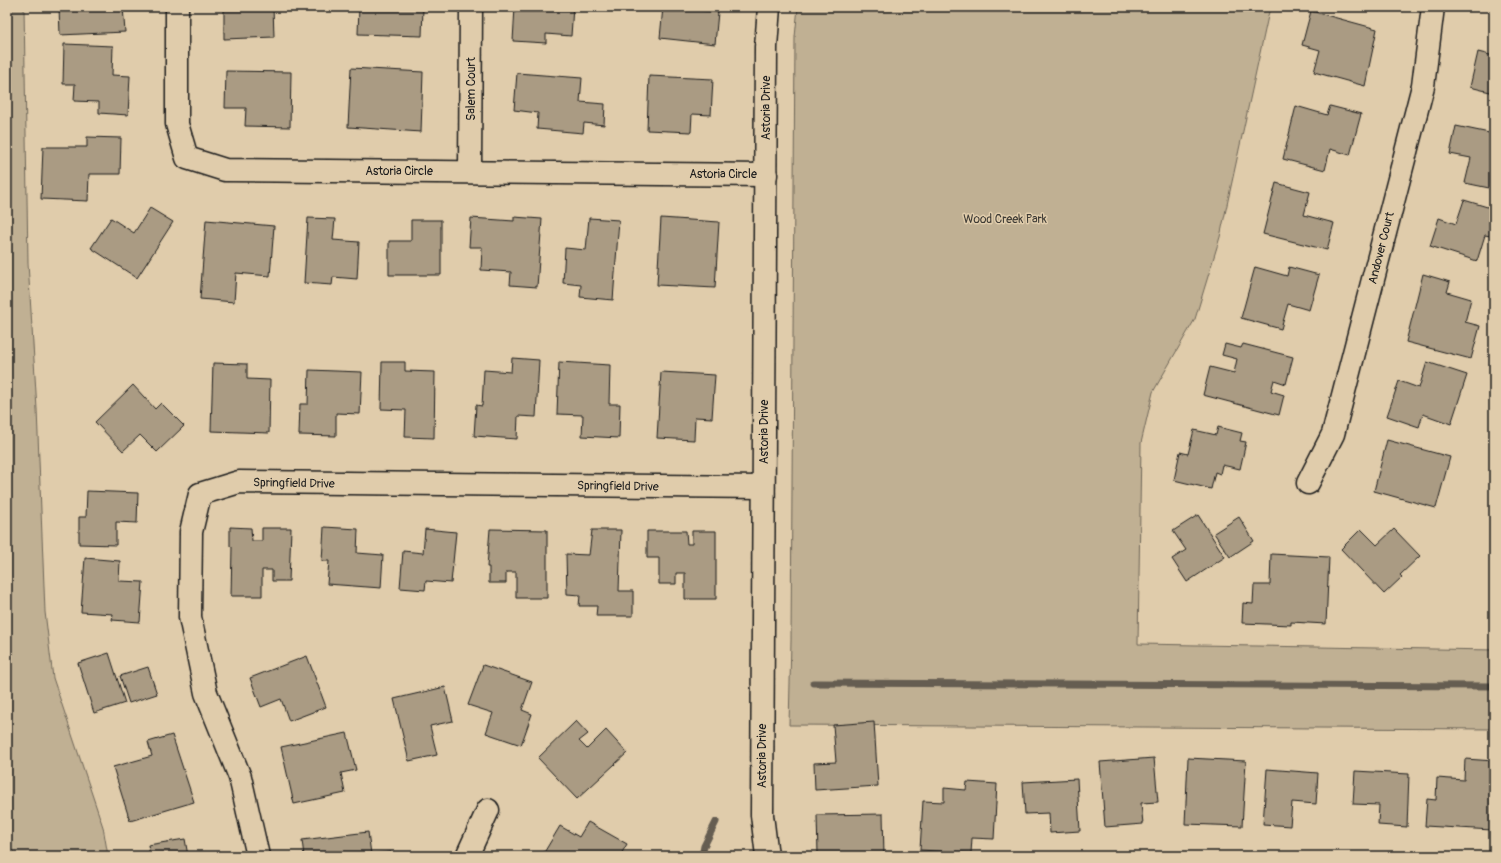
<svg xmlns="http://www.w3.org/2000/svg" width="1501" height="863" font-family="Pangolin,sans-serif">
	<rect width="100%" height="100%" fill="#e0ccab"/>
	<filter id="ink" filterUnits="userSpaceOnUse"><feTurbulence type="fractalNoise" baseFrequency=".025" numOctaves="2"/><feDisplacementMap in="SourceGraphic" scale="8" xChannelSelector="R" yChannelSelector="G"/><feConvolveMatrix kernelMatrix="1 2 1 2 8 2 1 2 1" color-interpolation-filters="sRGB"/></filter>
	<g filter="url(#ink)">
		<g fill="#c0b093" stroke="#6e6658">
			<polygon points="7,7 24,7 28,263 37,409 45,612 53,678 103,827 108,856 7,856"/>
			<polygon points="798,7 1270,7 1220,237 1195,319 1153,392 1141,443 1138,644 1494,650 1494,729 789,725 791,641 795,37"/>
		</g>
		<g fill="none" stroke-linecap="round" stroke-linejoin="round">
			<g stroke="#655d51" stroke-width="7">
				<polyline points="813,683 1494,686"/>
				<polyline points="7,840 10,856"/>
				<polyline points="702,856 704,846 716,822"/>
			</g>
		</g>
		<g fill="#aa9b83" stroke="#1c1c1c">
			<polygon points="59,7 123,7 125,32 60,35"/>
			<polygon points="244,7 273,7 274,37 224,39 224,9 244,9"/>
			<polygon points="359,7 423,8 422,36 358,34"/>
			<polygon points="515,7 573,7 571,36 546,34 546,43 513,41"/>
			<polygon points="663,7 696,7 695,10 718,12 715,44 660,38"/>
			<polygon points="1311,11 1377,29 1365,86 1314,72 1320,50 1302,45"/>
			<polygon points="64,44 113,46 112,75 130,76 128,115 99,113 99,102 74,101 75,84 63,84"/>
			<polygon points="1478,52 1494,56 1494,93 1470,87"/>
			<polygon points="351,68 423,72 421,132 348,127"/>
			<polygon points="226,71 291,72 290,127 245,126 246,108 225,108"/>
			<polygon points="517,73 582,78 580,102 605,104 604,125 584,123 583,133 537,129 538,113 514,110"/>
			<polygon points="649,76 713,79 711,115 692,114 691,132 647,130"/>
			<polygon points="1296,106 1327,115 1330,106 1361,114 1350,155 1330,149 1325,170 1283,159"/>
			<polygon points="1456,126 1494,134 1494,189 1465,183 1471,158 1450,154"/>
			<polygon points="87,137 121,138 120,174 89,174 88,201 41,199 43,147 87,147"/>
			<polygon points="1276,183 1310,192 1304,215 1334,223 1327,250 1263,234"/>
			<polygon points="1464,200 1494,209 1494,223 1490,236 1485,235 1477,261 1430,246 1439,218 1456,224"/>
			<polygon points="150,208 173,222 137,278 91,248 111,218 134,233"/>
			<polygon points="514,217 542,219 537,287 510,285 511,272 481,270 482,247 469,247 471,218 514,221"/>
			<polygon points="308,218 335,219 333,240 359,242 357,279 333,277 332,285 304,283"/>
			<polygon points="589,218 619,220 613,300 580,297 581,285 563,283 565,248 586,250"/>
			<polygon points="661,218 719,222 715,288 657,285"/>
			<polygon points="206,220 274,226 270,276 236,273 234,302 200,299"/>
			<polygon points="411,220 441,220 441,275 389,275 389,241 411,241"/>
			<polygon points="1255,267 1287,276 1289,267 1319,275 1309,310 1288,304 1281,329 1241,318"/>
			<polygon points="1423,274 1450,282 1447,292 1471,299 1465,322 1480,326 1471,359 1406,342"/>
			<polygon points="1225,344 1241,348 1243,344 1293,357 1286,384 1274,380 1271,391 1284,395 1279,415 1203,395 1210,367 1234,373 1237,359 1222,355"/>
			<polygon points="512,358 539,360 536,417 518,416 517,439 474,436 476,405 482,406 484,370 511,372"/>
			<polygon points="382,362 405,362 405,371 435,372 434,438 405,437 406,410 381,409"/>
			<polygon points="559,362 610,365 609,404 620,404 619,438 582,436 583,415 557,414"/>
			<polygon points="1427,362 1467,375 1451,424 1423,414 1419,427 1387,416 1399,381 1419,388"/>
			<polygon points="213,363 247,364 247,379 270,380 269,433 211,431"/>
			<polygon points="309,370 362,372 360,414 336,413 336,436 299,435 300,404 308,404"/>
			<polygon points="661,372 715,375 712,418 695,417 694,440 657,438"/>
			<polygon points="133,385 155,409 161,403 184,426 157,452 140,435 123,451 95,422"/>
			<polygon points="1218,427 1242,433 1240,441 1246,442 1240,469 1222,465 1220,474 1215,472 1211,489 1174,480 1180,452 1188,454 1194,430 1216,435"/>
			<polygon points="1387,440 1450,457 1436,508 1374,491"/>
			<polygon points="87,491 138,493 137,523 116,522 116,545 79,544 79,517 86,517"/>
			<polygon points="1198,515 1225,557 1187,582 1172,559 1186,550 1173,531"/>
			<polygon points="1239,517 1254,541 1230,557 1214,533"/>
			<polygon points="230,527 251,528 252,541 262,541 262,528 291,528 289,581 272,581 272,570 262,570 262,596 231,596 232,547 230,546"/>
			<polygon points="324,527 358,529 357,553 383,555 381,588 327,584 329,561 322,561"/>
			<polygon points="425,529 456,532 451,583 426,581 425,590 400,588 403,551 423,553"/>
			<polygon points="490,529 547,530 547,598 516,598 516,572 506,572 506,583 489,583 489,567 487,567"/>
			<polygon points="1361,529 1377,545 1394,529 1420,556 1400,575 1402,577 1384,594 1341,549"/>
			<polygon points="592,530 621,530 619,591 633,591 633,616 596,616 597,606 579,606 580,595 567,594 566,554 589,555"/>
			<polygon points="647,531 686,531 687,544 692,544 692,531 716,531 716,599 685,599 685,573 676,573 676,584 659,584 659,558 647,558"/>
			<polygon points="1271,554 1329,557 1326,624 1291,622 1291,625 1242,623 1243,603 1253,604 1254,585 1270,585"/>
			<polygon points="85,558 120,561 119,581 143,582 140,622 112,620 113,614 81,612"/>
			<polygon points="109,653 125,703 94,713 78,663"/>
			<polygon points="307,656 326,707 289,721 281,699 261,707 250,678"/>
			<polygon points="483,665 532,682 522,710 532,714 521,745 486,733 493,713 468,705"/>
			<polygon points="148,667 157,694 129,703 120,676"/>
			<polygon points="445,687 453,721 430,726 437,755 409,761 394,699"/>
			<polygon points="576,721 588,734 579,741 587,749 606,730 627,753 577,799 538,758"/>
			<polygon points="874,722 878,786 815,790 814,763 836,762 833,725"/>
			<polygon points="347,733 356,770 341,773 345,793 294,804 281,747"/>
			<polygon points="172,735 194,802 130,821 113,767 152,756 148,742"/>
			<polygon points="1154,758 1158,802 1141,803 1143,824 1105,827 1100,762"/>
			<polygon points="1188,758 1246,761 1242,826 1185,824"/>
			<polygon points="1465,759 1494,761 1492,830 1425,826 1427,799 1436,800 1437,778 1464,780"/>
			<polygon points="1267,769 1318,773 1316,804 1292,802 1290,826 1263,824"/>
			<polygon points="1355,771 1409,774 1407,827 1378,825 1379,805 1353,804"/>
			<polygon points="1077,779 1080,831 1050,833 1049,813 1025,814 1023,782"/>
			<polygon points="967,782 997,784 994,839 972,838 971,853 920,850 923,801 944,802 944,788 966,790"/>
			<polygon points="883,814 884,856 818,854 817,815"/>
			<polygon points="588,822 627,844 620,856 542,856 560,826 579,837"/>
			<polygon points="368,832 371,854 391,852 391,856 304,856 302,840"/>
			<polygon points="185,839 188,856 150,856 148,845"/>
		</g>
		<g fill="none" stroke-linecap="round" stroke-linejoin="round">
			<defs>
				<g id="street">
					<polyline points="177,7 177,124 187,158 225,170 766,175"/>
					<polyline points="470,171 471,7"/>
					<polyline points="1308,483 1333,434 1423,86 1433,7"/>
					<polyline points="258,856 240,777 206,693 190,617 191,532 200,494 239,482 763,487"/>
					<polyline points="467,856 488,810"/>
					<polyline points="767,856 762,815 766,47 769,7"/>
				</g>
			</defs>
			<use href="#street" stroke="#1c1c1c" stroke-width="25"/>
			<use href="#street" stroke="#e0ccab" stroke-width="22"/>
		</g>
	</g>
	<g text-anchor="middle" stroke-width="3" stroke-linejoin="round" paint-order="stroke">
		<g font-size="12" fill="#1c1c1c" stroke="#e0ccab">
			<text transform="translate(471 89) rotate(-90)" y="4">Salem Court</text>
			<text transform="translate(766 108) rotate(-90)" y="4">Astoria Drive</text>
			<text x="399" y="175">Astoria Circle</text>
			<text x="723" y="178">Astoria Circle</text>
			<text transform="translate(1381 248) rotate(-76)" y="4">Andover Court</text>
			<text transform="translate(764 432) rotate(-90)" y="4">Astoria Drive</text>
			<text transform="translate(294 483) rotate(1)" y="4">Springfield Drive</text>
			<text transform="translate(618 486) rotate(1)" y="4">Springfield Drive</text>
			<text transform="translate(762 756) rotate(-90)" y="4">Astoria Drive</text>
		</g>
		<g font-size="12" fill="#3d3a34" stroke="#e0ccab">
			<text x="1005" y="223">Wood Creek Park</text>
		</g>
	</g>
	<rect width="1501" height="863" fill="none" stroke="#e0ccab" stroke-width="24"/>
	<rect x="12" y="12" width="1477" height="839" fill="none" stroke="#1c1c1c" stroke-width="1.5" filter="url(#ink)"/>
</svg>
